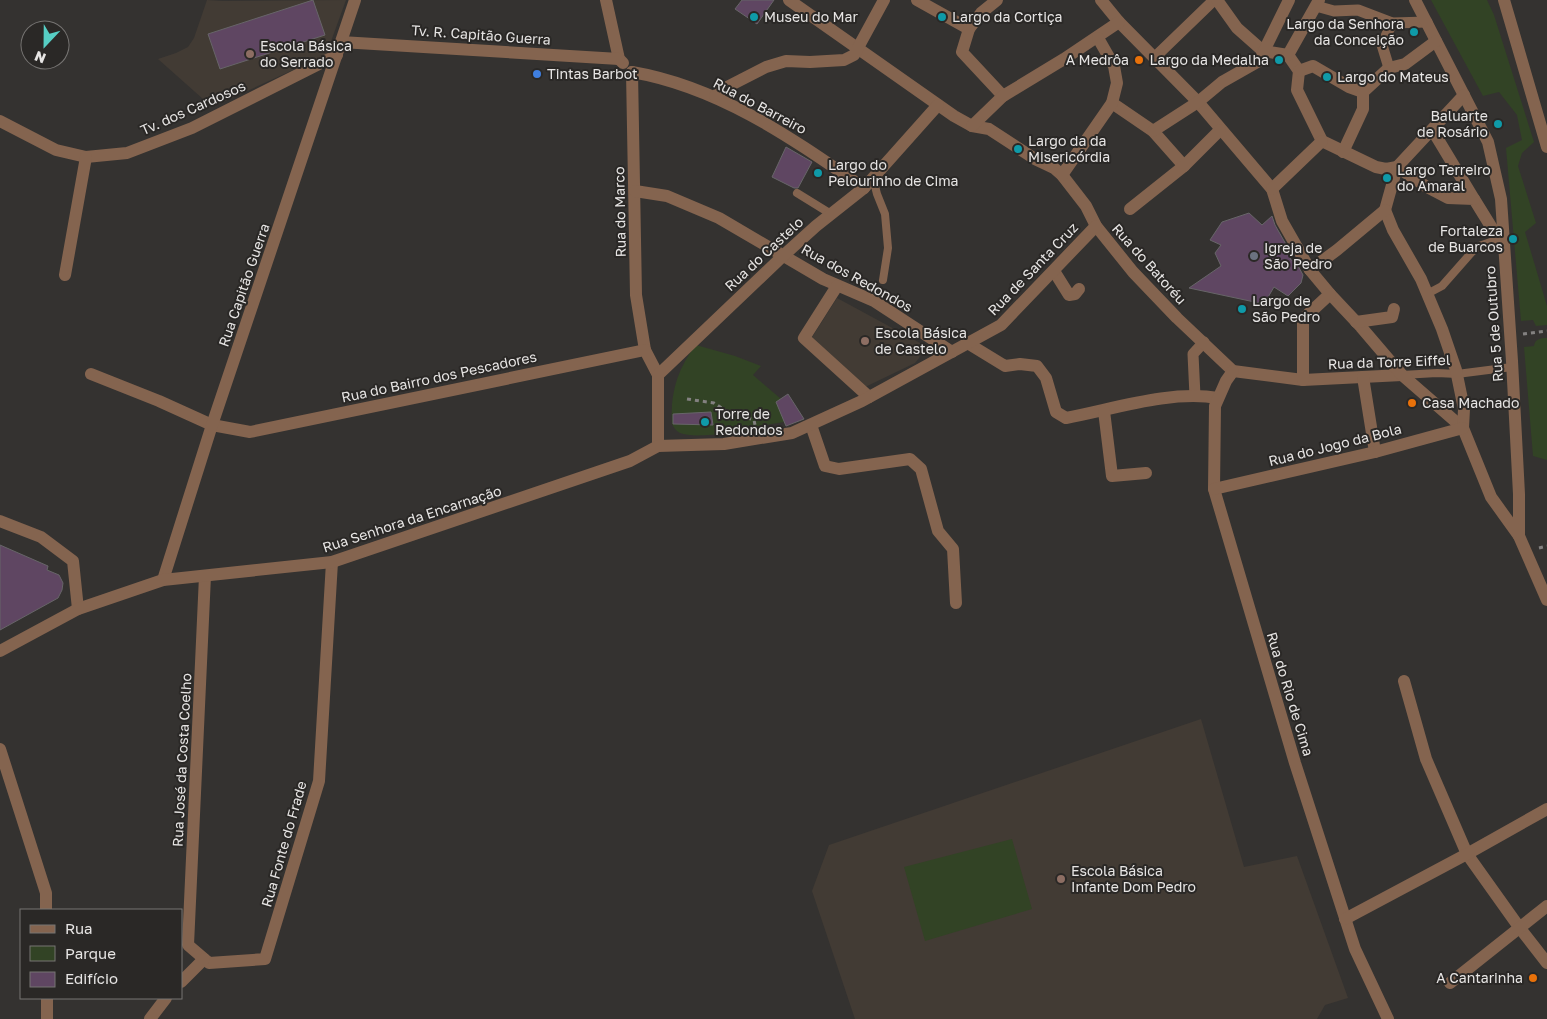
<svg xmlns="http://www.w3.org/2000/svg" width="1547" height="1019" font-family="'Golos Text',sans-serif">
	<rect width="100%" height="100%" fill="#343230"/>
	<g fill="#423b34">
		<polygon points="207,0 223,1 346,0 326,55 212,107 158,59 176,53 188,47 194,38"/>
		<polygon points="837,298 920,343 922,351 919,358 915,363 863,388 811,339"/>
		<polygon points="1201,719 1244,867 1297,856 1348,998 1325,1005 1317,1019 855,1019 812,891 829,845"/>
	</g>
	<g fill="#324325">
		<polygon points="1431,0 1487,0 1494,15 1534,142 1522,153 1518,166 1536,223 1525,232 1547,306 1547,325 1536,326 1533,320 1521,321 1506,148 1522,140 1517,115 1499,92 1483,96"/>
		<path d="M 1547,338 L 1547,460 L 1533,456 L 1524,347 L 1534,346 C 1535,339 1540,338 1547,338 Z"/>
		<path d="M 696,345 L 735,356 L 761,366 L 753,375 L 781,399 L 776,402 L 784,422 L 753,427 L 753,430 C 737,432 694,439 680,433 C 676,431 674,428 672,424 C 670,394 677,369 696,345 Z"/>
		<polygon points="1012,839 1032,909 925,941 904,867"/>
	</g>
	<g fill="#5f4662" stroke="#676568">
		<polygon points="313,0 325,35 220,69 208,34"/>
		<polygon points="742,0 774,0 757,24 735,9"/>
		<polygon points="786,147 812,162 798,188 794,188 772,177"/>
		<polygon points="1249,213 1262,225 1272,216 1275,225 1292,255 1290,259 1297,264 1303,275 1301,283 1288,296 1274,287 1264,304 1189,288 1221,266 1215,253 1221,245 1210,240 1222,222"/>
		<polygon points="788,394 804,419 786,426 776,402"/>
		<polygon points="711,412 713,425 673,424 673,414"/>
		<polygon points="0,545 48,566 47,570 59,575 63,583 62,590 58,598 0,630"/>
	</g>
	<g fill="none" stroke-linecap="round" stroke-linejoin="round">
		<g stroke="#838180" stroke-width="3" stroke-dasharray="4 4" stroke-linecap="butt">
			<polyline points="1523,334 1547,331"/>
			<polyline points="687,399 714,403 726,411 754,420 755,425"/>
			<polyline points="1539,548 1547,546"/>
		</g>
		<g stroke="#84644f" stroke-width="8">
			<polyline points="873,178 877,194 885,214 888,248 883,280"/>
			<polyline points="797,193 831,214"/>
			<polyline points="1427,294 1442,286 1471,253 1479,246 1499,239"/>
			<polyline points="1402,375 1437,373 1457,374 1512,367"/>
		</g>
		<g stroke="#84644f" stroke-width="11">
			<polyline points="1316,6 1334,11 1358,10 1392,23 1427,22"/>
			<polyline points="1154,58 1214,0"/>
			<polyline points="1389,68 1382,45 1392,23"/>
			<polyline points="1195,396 1193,354 1204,342"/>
		</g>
		<g stroke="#84644f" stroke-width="12">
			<polyline points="606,0 619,59 623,63"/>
			<polyline points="789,0 954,116 972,126 989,129 1035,159 1054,168 1062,175 1086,206 1096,226 1133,272 1177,318 1233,371 1303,380 1402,375"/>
			<polyline points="917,0 969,29"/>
			<polyline points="997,0 981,13 969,29 962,52 1003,96"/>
			<polyline points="1101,0 1119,22 1198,102 1272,189 1282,221 1310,270 1330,294 1361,327 1402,375 1463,428 1491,497 1519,536"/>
			<polyline points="1217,0 1237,28 1263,51"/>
			<polyline points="1415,0 1488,142 1501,199 1512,361 1519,494 1519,536 1547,600"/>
			<polyline points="341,42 619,59"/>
			<polyline points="1263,51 1288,55 1299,71 1297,90 1322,141 1376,167 1386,169 1397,167 1385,210"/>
			<polyline points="1288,55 1319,0"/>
			<polyline points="1299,71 1313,66 1349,87 1363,92"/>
			<polyline points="632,72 636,295 645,350"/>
			<path d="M 632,72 C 720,87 793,139 864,188"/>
			<polyline points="1363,92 1389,68 1405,64 1436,41"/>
			<polyline points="1464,95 1397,167 1427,187 1448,198 1474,199 1503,246"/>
			<polyline points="715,96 727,87 766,67 786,61 810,62 844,60 854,55 884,0"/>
			<polyline points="1112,103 1153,131 1184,166"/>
			<polyline points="0,121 56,150 86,157 127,153 192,128 337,55"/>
			<polyline points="972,126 1003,96 1064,59 1119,22"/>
			<polyline points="1153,131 1198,102 1222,82 1259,61 1289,0"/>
			<polyline points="1433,131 1474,199"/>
			<polyline points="1343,152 1363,109 1363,92"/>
			<polyline points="1062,175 1112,103 1117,83 1114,66 1098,38"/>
			<polyline points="1272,189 1322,141"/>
			<polyline points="635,191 667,196 719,218 823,279 874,301 952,352"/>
			<polyline points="1130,209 1184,166 1220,130"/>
			<polyline points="1385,210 1393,230 1421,279 1442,329 1456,370 1464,409 1463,428"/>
			<polyline points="1310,270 1337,250 1385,210"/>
			<polyline points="1054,271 1069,295 1075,294 1079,289"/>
			<polyline points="65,275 86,157"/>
			<polyline points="837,286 804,338 869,397"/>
			<polyline points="1356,322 1392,317 1394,309"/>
			<path d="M 969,344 L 1005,366 L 1020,364 L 1037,366 L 1046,378 L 1056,412 L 1066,418 C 1114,409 1170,390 1218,398"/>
			<polyline points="1233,371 1226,381 1215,406 1214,489 1295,763 1355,949 1388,1019"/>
			<polyline points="91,374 159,401 212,425 250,432 645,350 658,375"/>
			<polyline points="1363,377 1375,452"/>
			<polyline points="1303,380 1303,319 1330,294"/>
			<polyline points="1104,411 1112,476 1146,473"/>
			<polyline points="811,425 825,466 839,469 910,459 921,469 938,531 953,549 956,603"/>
			<polyline points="658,446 658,375 784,255 816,226 864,188 938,105"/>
			<polyline points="1214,489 1375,452 1463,428"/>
			<polyline points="0,521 41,537 73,561 78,609"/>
			<polyline points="205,576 188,945 209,963 265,959 319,781 332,562"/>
			<polyline points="163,580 212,425 355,0"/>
			<polyline points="0,651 78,609 163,580 332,562 630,461 658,446 724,444 792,433 862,401 1001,325 1096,226"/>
			<polyline points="1404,681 1426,759 1467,854 1519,927 1547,963"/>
			<polyline points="0,749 46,893 46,910"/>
			<polyline points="1345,919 1467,854 1547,809"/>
			<polyline points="181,982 204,959"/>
			<polyline points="1450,983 1547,906"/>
			<polyline points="47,998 47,1019"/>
			<polyline points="150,1019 166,998"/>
		</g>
		<polyline stroke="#84644f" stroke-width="12" points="1504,0 1547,147"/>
	</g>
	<g fill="#0f9aa8" stroke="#2a2826" stroke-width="2">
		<circle cx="754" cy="17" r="5"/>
		<circle cx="942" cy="17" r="5"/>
		<circle cx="1414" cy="32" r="5"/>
		<circle cx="1279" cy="60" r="5"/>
		<circle cx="1327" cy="77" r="5"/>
		<circle cx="1498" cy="124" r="5"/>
		<circle cx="1018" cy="149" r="5"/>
		<circle cx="818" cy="173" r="5"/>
		<circle cx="1387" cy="178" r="5"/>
		<circle cx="1513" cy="239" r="5"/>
		<circle cx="1242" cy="309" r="5"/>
		<circle cx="705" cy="422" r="5"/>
	</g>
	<g fill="#8d6e63" stroke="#2a2826" stroke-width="2">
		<circle cx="250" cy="54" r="5"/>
		<circle cx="865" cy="341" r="5"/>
		<circle cx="1061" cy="879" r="5"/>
	</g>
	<g fill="#e8710a" stroke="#2a2826" stroke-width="2">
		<circle cx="1139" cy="60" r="5"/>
		<circle cx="1412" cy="403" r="5"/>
		<circle cx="1533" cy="978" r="5"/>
	</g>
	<circle fill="#3f7fe0" stroke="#2a2826" stroke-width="2" cx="537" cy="74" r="5"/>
	<circle fill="#6b7280" stroke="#2a2826" stroke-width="2" cx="1254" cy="256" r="5"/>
	<g text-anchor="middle" stroke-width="4" stroke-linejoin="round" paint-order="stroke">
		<g font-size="14" fill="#e7e5e4" stroke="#2a2826" text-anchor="start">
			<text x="764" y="22">Museu do Mar</text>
			<text x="952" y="22">Largo da Cortiça</text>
			<text x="1404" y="29" text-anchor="end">Largo da Senhora<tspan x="1404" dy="16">da Conceição</tspan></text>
			<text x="260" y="51">Escola Básica<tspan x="260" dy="16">do Serrado</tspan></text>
			<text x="1129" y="65" text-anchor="end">A Medrôa</text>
			<text x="1269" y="65" text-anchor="end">Largo da Medalha</text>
			<text x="547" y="79">Tintas Barbot</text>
			<text x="1337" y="82">Largo do Mateus</text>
			<text x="1488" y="121" text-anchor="end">Baluarte<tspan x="1488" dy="16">de Rosário</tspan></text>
			<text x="1028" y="146">Largo da da<tspan x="1028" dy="16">Misericórdia</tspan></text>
			<text x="828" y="170">Largo do<tspan x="828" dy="16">Pelourinho de Cima</tspan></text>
			<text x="1397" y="175">Largo Terreiro<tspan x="1397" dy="16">do Amaral</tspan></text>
			<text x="1503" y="236" text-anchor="end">Fortaleza<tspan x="1503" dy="16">de Buarcos</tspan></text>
			<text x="1264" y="253">Igreja de<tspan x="1264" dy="16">São Pedro</tspan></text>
			<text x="1252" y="306">Largo de<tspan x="1252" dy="16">São Pedro</tspan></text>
			<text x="875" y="338">Escola Básica<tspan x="875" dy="16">de Castelo</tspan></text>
			<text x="1422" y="408">Casa Machado</text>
			<text x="715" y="419">Torre de<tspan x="715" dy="16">Redondos</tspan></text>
			<text x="1071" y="876">Escola Básica<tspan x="1071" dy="16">Infante Dom Pedro</tspan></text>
			<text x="1523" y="983" text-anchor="end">A Cantarinha</text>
		</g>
		<g font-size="14" fill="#e7e5e4" stroke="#2a2826">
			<text transform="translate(481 35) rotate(4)" y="5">Tv. R. Capitão Guerra</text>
			<text transform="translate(760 106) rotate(28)" y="5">Rua do Barreiro</text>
			<text transform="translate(193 108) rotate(-24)" y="5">Tv. dos Cardosos</text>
			<text transform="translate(620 212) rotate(-91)" y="5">Rua do Marco</text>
			<text transform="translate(764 254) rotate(-43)" y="5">Rua do Castelo</text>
			<text transform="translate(1149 264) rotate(48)" y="5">Rua do Batoréu</text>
			<text transform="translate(1033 269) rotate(-46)" y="5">Rua de Santa Cruz</text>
			<text transform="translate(857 278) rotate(29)" y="5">Rua dos Redondos</text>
			<text transform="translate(244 285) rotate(-71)" y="5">Rua Capitão Guerra</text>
			<text transform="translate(1494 324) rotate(-94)" y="5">Rua 5 de Outubro</text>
			<text transform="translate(1389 362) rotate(-2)" y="5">Rua da Torre Eiffel</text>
			<text transform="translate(439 377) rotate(-12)" y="5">Rua do Bairro dos Pescadores</text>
			<text transform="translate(1335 445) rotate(-14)" y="5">Rua do Jogo da Bola</text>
			<text transform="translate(412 519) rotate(-18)" y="5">Rua Senhora da Encarnação</text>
			<text transform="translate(1290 694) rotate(73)" y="5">Rua do Rio de Cima</text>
			<text transform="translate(182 760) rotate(-87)" y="5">Rua José da Costa Coelho</text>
			<text transform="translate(284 844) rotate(-74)" y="5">Rua Fonte do Frade</text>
		</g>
	</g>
	<rect x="20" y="909" width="162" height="90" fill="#2a2826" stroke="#767472"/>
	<rect x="30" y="925" width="25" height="8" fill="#84644f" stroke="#767472"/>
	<text x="65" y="934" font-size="15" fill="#e7e5e4">Rua</text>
	<rect x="30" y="946" width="25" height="15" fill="#324325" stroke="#767472"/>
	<text x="65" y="959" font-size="15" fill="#e7e5e4">Parque</text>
	<rect x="30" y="972" width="25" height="15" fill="#5f4662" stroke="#767472"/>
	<text x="65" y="984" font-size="15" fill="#e7e5e4">Edifício</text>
	<g transform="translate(45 45) rotate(202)"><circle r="24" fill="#2a2826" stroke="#767472"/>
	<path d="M0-4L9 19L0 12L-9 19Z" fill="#56cec4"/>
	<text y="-8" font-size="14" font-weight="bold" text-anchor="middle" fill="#e7e5e4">N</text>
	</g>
</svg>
